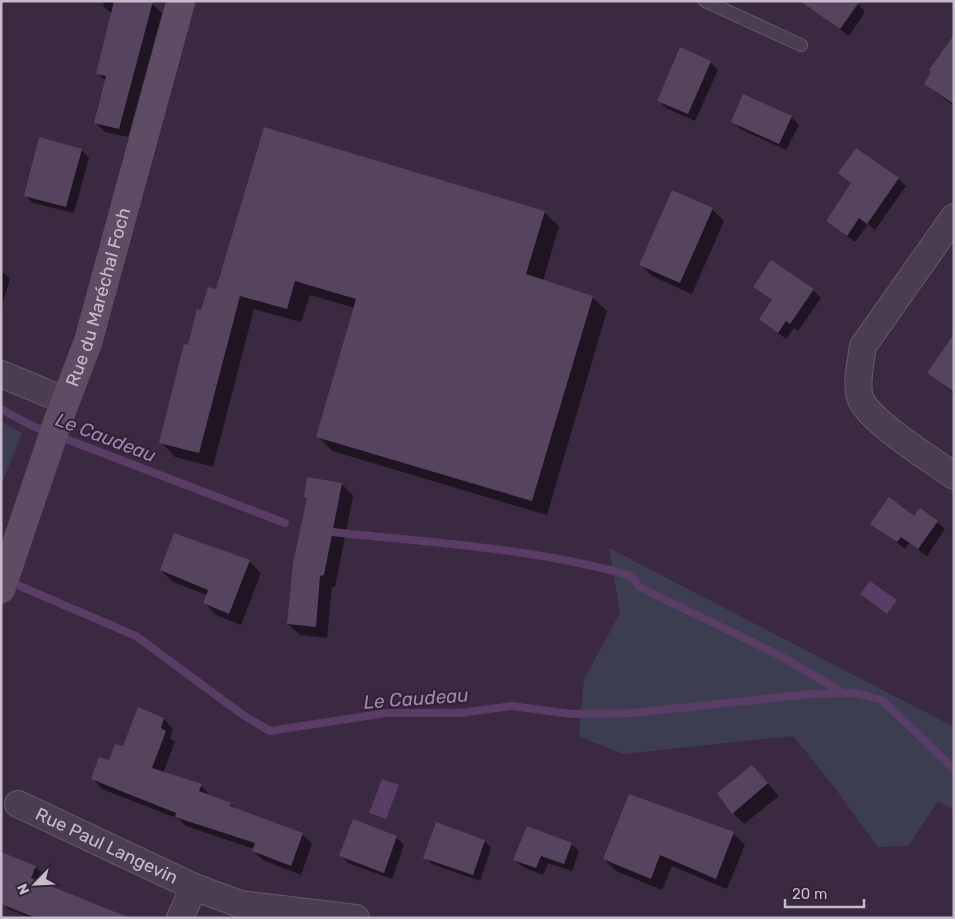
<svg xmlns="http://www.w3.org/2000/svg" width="955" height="919" font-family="Rubik,sans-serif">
	<rect width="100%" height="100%" fill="#3a2941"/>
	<g fill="#3d3d52">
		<polygon points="1,422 22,433 1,486"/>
		<polygon points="609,548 954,727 954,810 938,801 908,846 878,847 835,788 793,736 623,754 579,736 584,679 620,613"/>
	</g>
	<g fill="#593d64">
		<polygon points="870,581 897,600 887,614 860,594"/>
		<polygon points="382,779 399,785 386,819 369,813"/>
	</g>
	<g fill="#0007">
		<polygon points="105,1 143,1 152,4 162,13 128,137 105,132 95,122 106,81 98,74 112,14 103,6"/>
		<polygon points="858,4 865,12 849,36 814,10"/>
		<polygon points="681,49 710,62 718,70 695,121 666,108 658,100"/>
		<polygon points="954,54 954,106 925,84"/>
		<polygon points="791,117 799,125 786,150 740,129 733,121"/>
		<polygon points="81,150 89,157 74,213 33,203 25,195"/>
		<polygon points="839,173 898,178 906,186 875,230 868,224 855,242 827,221 852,184"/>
		<polygon points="712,209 724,221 692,294 652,276 641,265"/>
		<polygon points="544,212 559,226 543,281 592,297 607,311 547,515 332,451 318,436 355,308 310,295 301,322 254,309 213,467 175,457 161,442 188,347 202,311 217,291"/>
		<polygon points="1,271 10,278 2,306 1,305"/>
		<polygon points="754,287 813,290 821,298 798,331 794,328 786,339 760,319 773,301"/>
		<polygon points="954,346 954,396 951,391 929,373"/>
		<polygon points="342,484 353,496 335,587 332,587 327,638 300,635 288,624"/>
		<polygon points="915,517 937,522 945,529 927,556 909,543 905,549 872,524"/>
		<polygon points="249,561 261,573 241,625 216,615 205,603 207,595 173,582 161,570"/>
		<polygon points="138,709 164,719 173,729 170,738 175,742 163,773 201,785 210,796 230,804 236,809 302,834 312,844 301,875 263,860 253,851 254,849 186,826 179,819 102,789 93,779 123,747"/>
		<polygon points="763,778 779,796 744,824 733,813"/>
		<polygon points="354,821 396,837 404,845 392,879 348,863 341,855"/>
		<polygon points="733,833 745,845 727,889 672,866 662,890 616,871 604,859"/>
		<polygon points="485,841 491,848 480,881 432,864 425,857"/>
		<polygon points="571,844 579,851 572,871 548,863 543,875 523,867 515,860"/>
		<polygon points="35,867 43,874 40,883 113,911 120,918 30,918 8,909 1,902"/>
	</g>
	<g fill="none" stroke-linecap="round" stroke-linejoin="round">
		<g stroke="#593d64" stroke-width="8">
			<polyline points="1,409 32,426 285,523"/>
			<path d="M 332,532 C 433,543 535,548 632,576 L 639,587 L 773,652 L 844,693"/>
			<polyline points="8,581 136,636 243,715 270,731 386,713 460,713 512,706 571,714 633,713 811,694 855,693 882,700 954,769"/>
		</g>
	</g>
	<g fill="#56445f">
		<polygon points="114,1 153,1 119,129 94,123 106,76 96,74"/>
		<polygon points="800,1 860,1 840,29"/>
		<polygon points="954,35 954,104 924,84 931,72 929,70"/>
		<polygon points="680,47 711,61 688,114 657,101"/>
		<polygon points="743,94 792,116 779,144 731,122"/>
		<polygon points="264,127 545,211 526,274 593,296 532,501 316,437 356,299 295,281 287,309 240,296 199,453 159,443 184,344 188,345 197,309 201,310 208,287 216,289"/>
		<polygon points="39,137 82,149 66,207 24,196"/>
		<polygon points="856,148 899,178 867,224 859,218 847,236 826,221 851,183 838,173"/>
		<polygon points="672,190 713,208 680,283 639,265"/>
		<polygon points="771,260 814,289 790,324 786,321 778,333 759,319 772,300 753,287"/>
		<polygon points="954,334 954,392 927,373"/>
		<polygon points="307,477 342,483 324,575 320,576 316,627 287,624 293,563 307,498 304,497"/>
		<polygon points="889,497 914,516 920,508 938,521 918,549 901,537 897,542 870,524"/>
		<polygon points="174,533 250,560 229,614 203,603 208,590 160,570"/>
		<polygon points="138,707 164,718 161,728 166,731 152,768 202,784 199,791 231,803 230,806 303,833 291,866 252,851 255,843 175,817 176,813 91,779 99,757 109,760 115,744 123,746"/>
		<polygon points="752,765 768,783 732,814 717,793"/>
		<polygon points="629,794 734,832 716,879 660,855 651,879 603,859"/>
		<polygon points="353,819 397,836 384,873 339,856"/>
		<polygon points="436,822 485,840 473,875 423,858"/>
		<polygon points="527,826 572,843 564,864 541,856 536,868 513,860"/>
		<polygon points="1,852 36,866 31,878 130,918 36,918 1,904"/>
	</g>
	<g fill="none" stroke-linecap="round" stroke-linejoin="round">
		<defs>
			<polyline id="service" points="705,1 801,45"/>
			<g id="minor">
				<path d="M 954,217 L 863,346 C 861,360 855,387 861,400 C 873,424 931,459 954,476"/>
				<polyline points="1,374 66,401"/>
				<path id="s1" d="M 18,804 L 194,887 L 180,918"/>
				<polyline points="194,887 240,904 356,918"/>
			</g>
			<g id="secondary">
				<path id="s2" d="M 1,589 L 59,418 L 88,342 L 181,1"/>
			</g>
		</defs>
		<use href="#service" stroke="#66586b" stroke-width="14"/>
		<use href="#minor" stroke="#66586b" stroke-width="28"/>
		<use href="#secondary" stroke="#514457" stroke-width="29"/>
		<use href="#service" stroke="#4b3d51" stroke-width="12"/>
		<use href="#minor" stroke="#4b3d51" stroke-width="26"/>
		<use href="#secondary" stroke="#5e4c64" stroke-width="28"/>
	</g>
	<g text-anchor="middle" stroke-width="4" stroke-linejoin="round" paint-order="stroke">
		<g font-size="18" fill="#c7bacb" stroke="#312237">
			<text dy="6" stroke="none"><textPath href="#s2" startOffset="308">Rue du Maréchal Foch</textPath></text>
			<text dy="6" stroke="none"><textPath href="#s1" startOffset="98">Rue Paul Langevin</textPath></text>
		</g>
		<g font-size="19" font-style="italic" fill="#a285b0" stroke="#312237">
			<text transform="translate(106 437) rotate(21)" y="7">Le Caudeau</text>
			<text transform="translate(416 698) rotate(-4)" y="7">Le Caudeau</text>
		</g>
	</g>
	<rect width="955" height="919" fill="none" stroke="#c7bacb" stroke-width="5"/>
	<g transform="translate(35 884) rotate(246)" stroke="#312237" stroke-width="4" paint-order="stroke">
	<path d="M0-4L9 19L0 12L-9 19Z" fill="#c7bacb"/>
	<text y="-8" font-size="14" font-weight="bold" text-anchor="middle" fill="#c7bacb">N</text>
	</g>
	<path d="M785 899v8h79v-8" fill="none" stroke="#c7bacb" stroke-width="2.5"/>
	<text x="792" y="899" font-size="15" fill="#c7bacb" stroke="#312237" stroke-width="4" paint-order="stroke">20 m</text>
</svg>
